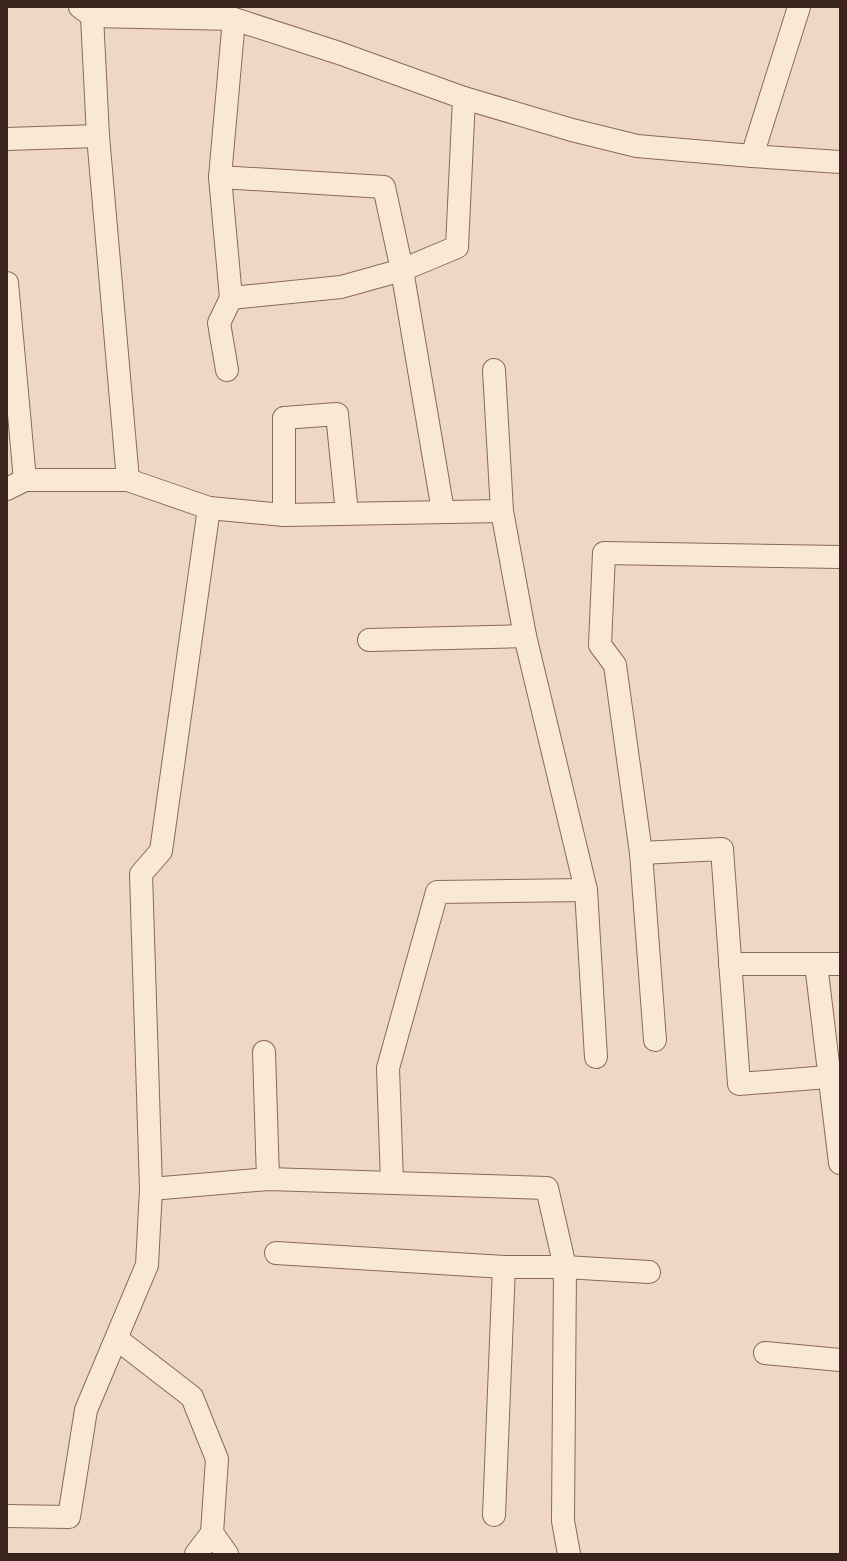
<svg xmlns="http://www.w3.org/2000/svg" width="847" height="1561" font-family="Bitter,serif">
	<rect width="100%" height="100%" fill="#efd8c3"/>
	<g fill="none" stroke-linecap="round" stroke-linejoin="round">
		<defs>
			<g id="street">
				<polyline points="80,7 92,16 234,19 339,53 464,98 457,247 402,270 341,287 231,298"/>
				<polyline points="92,16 98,136 128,480"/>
				<polyline points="464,98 572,130 637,146 752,156 840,162"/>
				<polyline points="7,139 98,136"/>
				<polyline points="752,156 799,7"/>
				<polyline points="220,177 384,187 402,270 443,511"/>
				<polyline points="7,283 25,480"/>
				<polyline points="227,370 219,323 231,298 220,177 234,19"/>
				<polyline points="494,370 502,511 525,636 586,890 596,1057"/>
				<polyline points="7,489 25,480 128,480 209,508 284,515 502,511"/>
				<polyline points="284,515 284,418 337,414 347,513"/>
				<polyline points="369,640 525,636"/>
				<polyline points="641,853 722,849 739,1084 840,1076"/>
				<polyline points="730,964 840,964"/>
				<polyline points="816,964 840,1163"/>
				<polyline points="655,1040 641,853 615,665 600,645 604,553 840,557"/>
				<polyline points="264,1052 268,1179"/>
				<polyline points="392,1182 388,1068 437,892 586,890"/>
				<polyline points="151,1189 268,1179 547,1188 565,1267 563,1521 569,1554"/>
				<polyline points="276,1253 504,1267 565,1267 649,1272"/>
				<polyline points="117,1339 192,1397 217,1459 212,1533 196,1554"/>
				<polyline points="765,1353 840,1360"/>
				<polyline points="494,1515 504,1267"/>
				<polyline points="7,1516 69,1517 86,1410 147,1265 151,1189 141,874 161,851 209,508"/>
				<polyline points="212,1533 227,1554"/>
			</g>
		</defs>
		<use href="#street" stroke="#8a6959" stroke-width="24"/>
		<use href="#street" stroke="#fae8d6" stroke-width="22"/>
	</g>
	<rect width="847" height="1561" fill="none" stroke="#39251e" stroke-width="16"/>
</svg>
